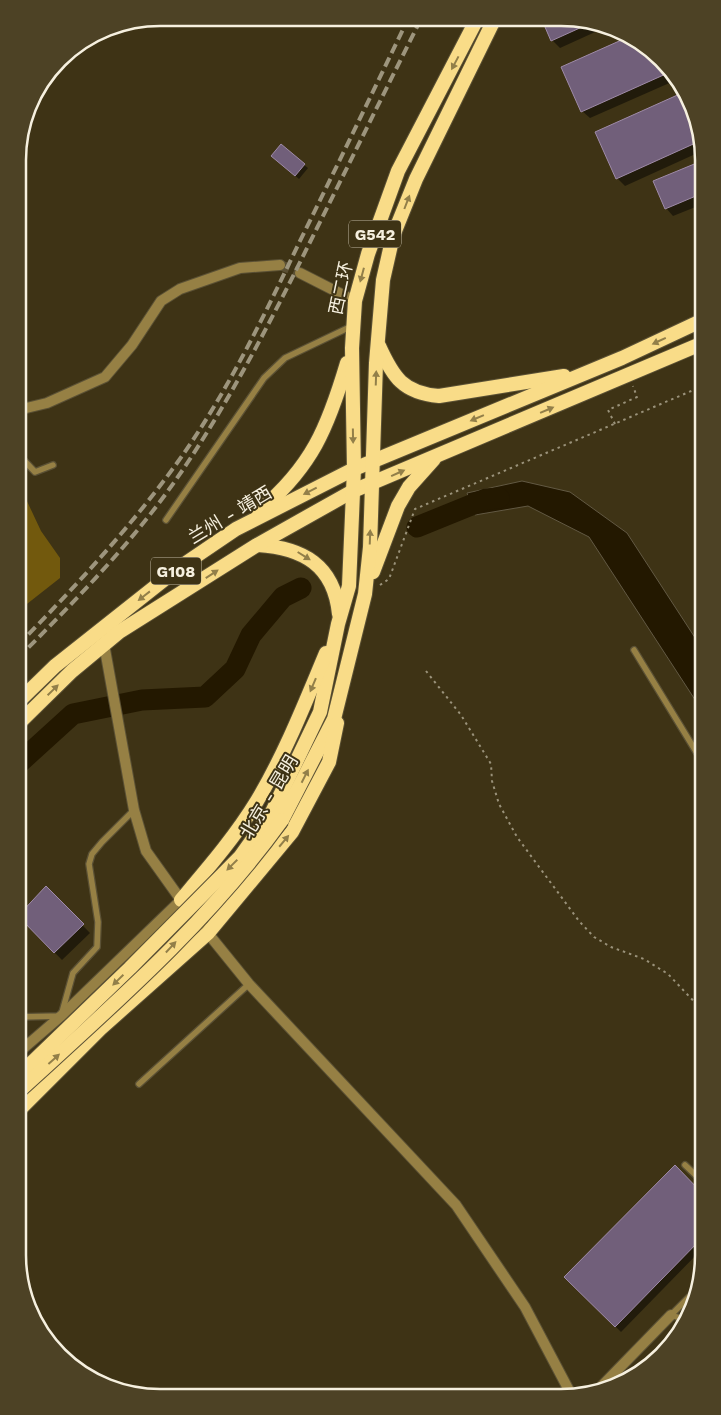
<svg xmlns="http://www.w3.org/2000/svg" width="721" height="1415" font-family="'Work Sans','Noto Sans SC',sans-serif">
	<rect width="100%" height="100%" fill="#3e3315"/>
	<polygon fill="#72590d" points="18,482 41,531 60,558 60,578 18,611"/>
	<polygon fill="#231800" stroke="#625943" points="522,481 570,492 627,533 703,650 703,712 589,537 528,506 475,515 467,493"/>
	<g fill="#0007">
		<polygon points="543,20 589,20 604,28 560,48 552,40"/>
		<polygon points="627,39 655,53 674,81 590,118 582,111"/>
		<polygon points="696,114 702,151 625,186 617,178"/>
		<polygon points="276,159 304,165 308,168 299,179"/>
		<polygon points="703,162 703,204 673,216 666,208"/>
		<polygon points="46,888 90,933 62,960 18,915"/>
		<polygon points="675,1167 703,1195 703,1248 621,1332 566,1277"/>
	</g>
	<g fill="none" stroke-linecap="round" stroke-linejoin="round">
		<g stroke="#231800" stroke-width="21">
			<polyline points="417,527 486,499 499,498"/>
			<polyline points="18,764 73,714 142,700 205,697 235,669 251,635 283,597 301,588"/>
		</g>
	</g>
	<g fill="#715f7a" stroke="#9f8ba8">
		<polygon points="542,20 589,20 593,22 551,41"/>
		<polygon points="626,38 655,53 668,73 581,112 561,67"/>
		<polygon points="682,93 696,114 700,141 616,179 595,132"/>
		<polygon points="281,144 305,164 295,176 271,156"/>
		<polygon points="704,160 703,193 665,209 653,181"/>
		<polygon points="46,886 84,924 54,953 18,916"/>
		<polygon points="675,1165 703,1194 703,1237 615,1327 564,1277"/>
	</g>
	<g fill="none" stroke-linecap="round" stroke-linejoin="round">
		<polyline stroke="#5a4f33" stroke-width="10" stroke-dasharray="10 5" stroke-linecap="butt" points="280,265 300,273"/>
		<defs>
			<g id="service">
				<polyline points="18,454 35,472 53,465"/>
				<polyline points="166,520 264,378 285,358 352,326"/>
				<polyline points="634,650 703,763"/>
				<polyline points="18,1017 61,1016 73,973 97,947 98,922 89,864 92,854 102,842 134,810"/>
				<polyline points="139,1084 249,984"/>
				<polyline points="685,1165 703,1182"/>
				<polyline points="683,1319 671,1315 692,1294"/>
			</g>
			<g id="minor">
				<polyline points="300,273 355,301"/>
				<polyline points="18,410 47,403 105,377 132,345 161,301 180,289 240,268 280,265"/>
				<polyline points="596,1392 671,1315"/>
			</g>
			<g id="tertiary">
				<polyline points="104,644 134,810 146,851 181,900 249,984 456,1205 525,1307 572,1396"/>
				<polyline points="18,1053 61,1016 181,900"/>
			</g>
			<g id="trunk">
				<path d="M 379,346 C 393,377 403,393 439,396 L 564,376"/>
				<path d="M 259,511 C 312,467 328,427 347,363"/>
				<path d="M 258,545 C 303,548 334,565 339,614"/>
				<polyline points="373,572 398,506 409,487 434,459"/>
				<polyline points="18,702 55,666 180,567 236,529 354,469 622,358 703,320"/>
				<polyline points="18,724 72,671 119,632 257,545 353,491 703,343"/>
				<polyline points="272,812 320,712 338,624 349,586 354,469 352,348 355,301 368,254 398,171 477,19"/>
				<polyline points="282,820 334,719 365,594 370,547 376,363 383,280 393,236 416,179 494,20"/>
				<path d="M 181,900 C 208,868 235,837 257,801 C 285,754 305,703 326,653"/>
				<polyline points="18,1111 100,1029 208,933 292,832 329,762 337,723"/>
			</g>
		</defs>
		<use href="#service" stroke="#5b5135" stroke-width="8"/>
		<use href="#minor" stroke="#5b5135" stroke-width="12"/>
		<use href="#tertiary" stroke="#5b5135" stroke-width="12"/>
		<use href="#trunk" stroke="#5b5135" stroke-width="16"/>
		<g stroke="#9a927a" stroke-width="2" stroke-dasharray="2.5 4" stroke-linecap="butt">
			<polyline points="615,424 608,410 637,397 633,386"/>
			<polyline points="380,585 389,579 415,509 703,386"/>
			<polyline points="426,671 461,715 491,764 492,781 499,804 517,837 579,921 594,937 611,947 644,959 668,974 703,1011"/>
		</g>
		<use href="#service" stroke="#968044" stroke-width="5.5"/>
		<use href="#minor" stroke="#968044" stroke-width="10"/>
		<use href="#tertiary" stroke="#968044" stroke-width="10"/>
		<use href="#trunk" stroke="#f9dc88" stroke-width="14"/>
		<g stroke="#9d957d" stroke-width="4" stroke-dasharray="10 5" stroke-linecap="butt">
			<path d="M 18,645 C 74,588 130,528 177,463 C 226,395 263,318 299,243 C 336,168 372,94 408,19"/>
			<path d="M 18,658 C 78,598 139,536 186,465 C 236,390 277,309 317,228 C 352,158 386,89 421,19"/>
		</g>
		<defs>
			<g id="trunk-bridge">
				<polyline points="18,1076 130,968 240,857 272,812"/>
				<path d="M 18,1092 C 111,1007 208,923 282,820"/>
			</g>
		</defs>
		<use href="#trunk-bridge" stroke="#5b5135" stroke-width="16" stroke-linecap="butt"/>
		<use href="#trunk-bridge" stroke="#f9dc88" stroke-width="14"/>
	</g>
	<defs><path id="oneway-solid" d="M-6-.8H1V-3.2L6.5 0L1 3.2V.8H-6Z" transform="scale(1.25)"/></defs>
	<g fill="#927f49">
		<use href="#oneway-solid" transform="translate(455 63) rotate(118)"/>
		<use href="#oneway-solid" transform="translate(407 202) rotate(-69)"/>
		<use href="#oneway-solid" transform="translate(362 275) rotate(105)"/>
		<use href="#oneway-solid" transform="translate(659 341) rotate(155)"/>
		<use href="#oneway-solid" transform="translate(376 378) rotate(-88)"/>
		<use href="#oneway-solid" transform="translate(547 410) rotate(-23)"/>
		<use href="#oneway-solid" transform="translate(477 418) rotate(157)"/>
		<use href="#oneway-solid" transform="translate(353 436) rotate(89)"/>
		<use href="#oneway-solid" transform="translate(398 473) rotate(-24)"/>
		<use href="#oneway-solid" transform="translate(310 491) rotate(153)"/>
		<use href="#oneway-solid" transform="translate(370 537) rotate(-88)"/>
		<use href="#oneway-solid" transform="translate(304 556) rotate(32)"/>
		<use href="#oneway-solid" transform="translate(212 574) rotate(-33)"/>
		<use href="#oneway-solid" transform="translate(144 596) rotate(142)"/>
		<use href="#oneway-solid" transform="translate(313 685) rotate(113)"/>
		<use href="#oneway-solid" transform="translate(53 690) rotate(-44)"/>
		<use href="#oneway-solid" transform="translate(305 776) rotate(-63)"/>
		<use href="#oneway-solid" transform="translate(284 841) rotate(-50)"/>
		<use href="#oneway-solid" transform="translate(232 865) rotate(135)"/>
		<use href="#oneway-solid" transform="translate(171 947) rotate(-47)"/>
		<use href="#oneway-solid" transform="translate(118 980) rotate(136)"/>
		<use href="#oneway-solid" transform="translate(54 1059) rotate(-42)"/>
	</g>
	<g text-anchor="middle" stroke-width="4" stroke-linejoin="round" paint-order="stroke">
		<g fill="#3e3315" stroke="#bfb7a2" stroke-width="1">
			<rect x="349" y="220.5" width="52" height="27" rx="4"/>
			<rect x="151" y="557.5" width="50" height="27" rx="4"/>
		</g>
		<g font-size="16" font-weight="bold" fill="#f6f0df">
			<text x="375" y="240">G542</text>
			<text x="176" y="577">G108</text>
		</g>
		<g font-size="18" fill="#f6f0df" stroke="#3e3315">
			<text transform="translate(341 288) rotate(-78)" y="6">西二环</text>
			<text transform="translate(230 515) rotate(-31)" y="6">兰州 - 靖西</text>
			<text transform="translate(269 797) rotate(-59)" y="6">北京 - 昆明</text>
		</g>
	</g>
	<path d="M0 0H721V1415H0ZM160 26H561A134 134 0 0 1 695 160V1255A134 134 0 0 1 561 1389H160A134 134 0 0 1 26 1255V160A134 134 0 0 1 160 26Z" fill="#4d4225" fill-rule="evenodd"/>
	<path fill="none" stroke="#f6f0df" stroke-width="2.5" d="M160 26H561A134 134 0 0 1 695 160V1255A134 134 0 0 1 561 1389H160A134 134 0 0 1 26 1255V160A134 134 0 0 1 160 26Z"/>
</svg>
